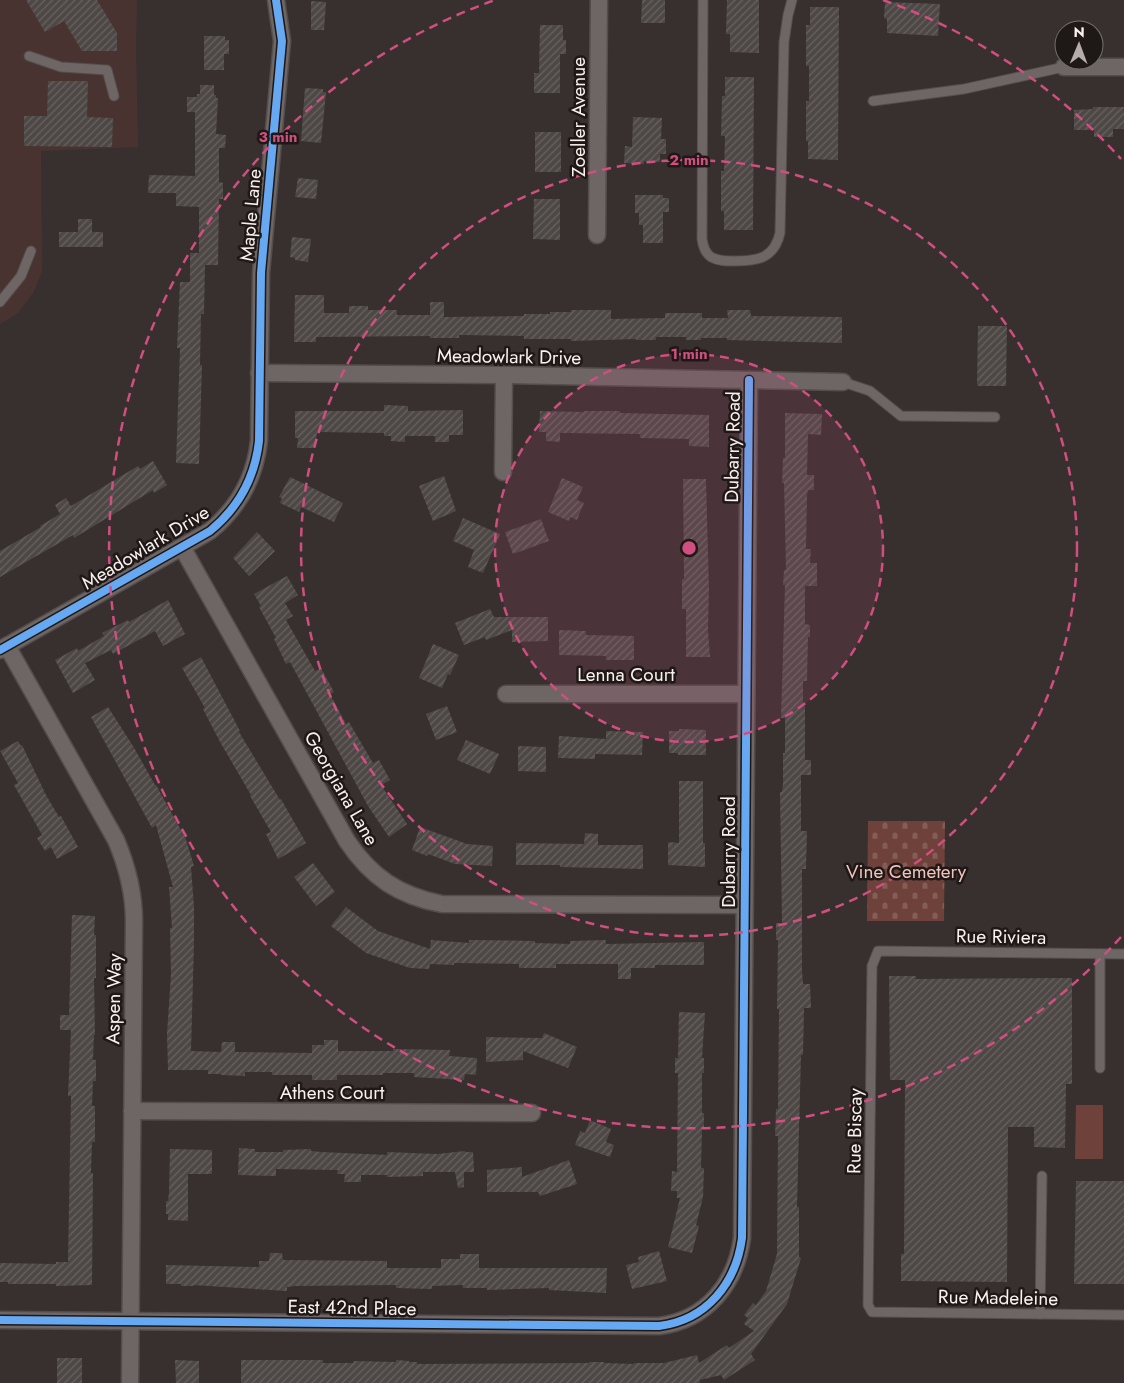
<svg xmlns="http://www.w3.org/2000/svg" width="1124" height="1383" font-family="Jost,sans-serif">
	<defs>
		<pattern id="cemetery-stones" width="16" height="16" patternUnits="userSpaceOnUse" patternTransform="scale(1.25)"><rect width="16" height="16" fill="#6e413a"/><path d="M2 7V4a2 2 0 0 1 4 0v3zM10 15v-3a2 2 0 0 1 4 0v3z" fill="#845d57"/></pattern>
		<pattern id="building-hatch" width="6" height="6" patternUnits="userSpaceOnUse" patternTransform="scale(1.25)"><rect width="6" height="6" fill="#4d4746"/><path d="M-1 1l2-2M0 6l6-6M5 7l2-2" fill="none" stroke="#686261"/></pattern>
	</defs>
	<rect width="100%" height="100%" fill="#38302f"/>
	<polygon fill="#483331" points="0,0 137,0 136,47 138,147 41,151 42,271 33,293 18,313 0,324"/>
	<polygon fill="url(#cemetery-stones)" points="868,821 945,821 944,921 867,921"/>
	<polygon fill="#6e413a" points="1076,1105 1103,1105 1103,1159 1075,1159"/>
	<g fill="url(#building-hatch)">
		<polygon points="26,0 97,0 117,33 117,51 82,51 64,21 45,32"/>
		<polygon points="642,0 665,0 665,23 641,23"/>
		<polygon points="727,0 759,0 759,53 730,52 730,34 726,34"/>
		<polygon points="311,1 326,2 324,30 311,30"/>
		<polygon points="885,2 940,4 938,36 887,33 887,19 884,18"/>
		<polygon points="810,7 839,7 838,160 808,159 808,141 806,141 806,101 809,101 809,66 806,66 806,25 810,25"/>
		<polygon points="540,25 563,25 563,40 566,40 566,54 560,54 560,93 534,93 534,73 539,73"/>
		<polygon points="204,36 225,36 225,40 229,40 229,54 224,54 224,70 204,70"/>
		<polygon points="725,77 754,77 753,230 724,230 724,211 721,211 721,171 724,171 725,136 721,136 722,96 725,96"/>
		<polygon points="48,81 88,81 87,117 113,118 112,147 24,146 24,116 47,116"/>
		<polygon points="200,85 214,85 214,95 216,95 216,98 218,98 216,134 226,135 225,148 219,148 219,182 223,183 223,199 219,199 218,265 205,265 204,314 201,314 200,365 202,365 199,464 176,463 180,348 177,348 180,282 190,282 190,253 199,253 199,207 176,206 176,193 148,193 149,175 195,176 195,112 187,112 187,97 197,97 197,94 200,94"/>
		<polygon points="305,88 323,89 323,92 326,92 321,143 301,141"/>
		<polygon points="1093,107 1124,107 1124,129 1113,129 1113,137 1094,137 1094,130 1074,130 1074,110 1093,109"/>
		<polygon points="633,117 662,118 661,139 666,139 666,154 660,154 660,162 644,161 644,164 624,163 625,146 632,147"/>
		<rect x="535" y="132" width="26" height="40"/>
		<polygon points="298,178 318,180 316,199 295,197"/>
		<polygon points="635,195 663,195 663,198 669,198 669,212 663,212 663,243 643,243 643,225 639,225 639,213 635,213"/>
		<polygon points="534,199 560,199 560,240 533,239"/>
		<polygon points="78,219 92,219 92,232 103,232 103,247 59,247 59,232 78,232"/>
		<polygon points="292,237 311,239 308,262 295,260 295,258 290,257"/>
		<polygon points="295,295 324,295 324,313 349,313 349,306 368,306 368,310 397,310 397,315 430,315 430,302 444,302 444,317 524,316 524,314 550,314 550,312 571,312 571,310 611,310 611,319 665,318 665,313 702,313 702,318 728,318 727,310 750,310 751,316 842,317 842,343 727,340 727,338 701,338 701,340 686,340 686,337 656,337 656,340 636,340 636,339 571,341 571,339 524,339 524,336 459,335 459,338 430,338 430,336 316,337 316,342 294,342"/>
		<polygon points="978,326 1007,326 1006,386 978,386 977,384"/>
		<polygon points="384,405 408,406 408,411 463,410 463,435 449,435 449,442 435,442 435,436 405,436 405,442 391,441 391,436 384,436 384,433 317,432 315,448 297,448 298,438 295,438 295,411 384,411"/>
		<polygon points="540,411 584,412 584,411 620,411 620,413 709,415 709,447 689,446 689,439 640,438 640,434 560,433 560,442 546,441 546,432 539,432"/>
		<polygon points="785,413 822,414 821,435 808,434 807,475 814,475 814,490 808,490 807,495 806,549 811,549 810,563 817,563 817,586 805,586 805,624 810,625 810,637 808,637 807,681 803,681 803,706 805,706 805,760 811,760 811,775 801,775 801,831 807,831 806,869 802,869 802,970 803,984 810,984 811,1008 804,1008 803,1055 801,1055 797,1207 799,1207 799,1257 801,1258 787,1304 751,1354 755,1360 724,1380 721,1375 700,1380 700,1383 241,1383 241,1360 323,1360 323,1363 353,1363 354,1361 396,1362 396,1360 409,1361 409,1362 417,1362 417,1364 589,1363 589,1362 604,1362 604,1363 634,1364 634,1363 664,1363 697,1355 699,1363 727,1345 729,1348 754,1331 744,1324 748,1318 744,1315 753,1303 756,1305 766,1291 777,1254 778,1136 775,1136 776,1109 778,1109 779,1009 777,1009 778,940 776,940 776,923 782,923 780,792 782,792 783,784 783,753 785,753 785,718 781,718 785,585 783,585 784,570 786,570 784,483 782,483 783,458 785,458"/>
		<polygon points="153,461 167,485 154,493 153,490 74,538 73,535 0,577 0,551 41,527 40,526 60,514 55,505 66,498 71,506 138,466 140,469"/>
		<polygon points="444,476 456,511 433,521 419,486"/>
		<polygon points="290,477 343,503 334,522 301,507 299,512 280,503 282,498 279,497"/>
		<polygon points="562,478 583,487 577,500 584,503 577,520 570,517 569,521 548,512"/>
		<polygon points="683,479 706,479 709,589 708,630 710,657 686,657 686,609 682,609 682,579 684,579"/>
		<polygon points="463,518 500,534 483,573 468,567 474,550 453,541"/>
		<polygon points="541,519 549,541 513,554 505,532"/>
		<polygon points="257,532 275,551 249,576 233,558"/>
		<polygon points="287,576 298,595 285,603 293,616 286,620 315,671 321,668 334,692 330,694 346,724 349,722 373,763 379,760 390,780 381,785 407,824 389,837 368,806 290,662 286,664 274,639 276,638 259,607 261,606 254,594"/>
		<polygon points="168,600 185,634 163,646 155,631 113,654 111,650 85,663 95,680 73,693 55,660 77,648 78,651 104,636 102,633 128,620 129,622"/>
		<polygon points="490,609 494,617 548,617 548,641 512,642 512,630 486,640 485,637 464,645 455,623"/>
		<polygon points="559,630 586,631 586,635 634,636 634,660 606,660 606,656 559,655"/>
		<polygon points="433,644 459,655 450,675 448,674 442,688 419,678"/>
		<polygon points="201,657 240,731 239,732 280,800 281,799 306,843 278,859 266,834 271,832 250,796 251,795 220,742 203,709 205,708 182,668"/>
		<polygon points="447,706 457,732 436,740 426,714"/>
		<polygon points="108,707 133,746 155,785 156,785 181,830 183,830 194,866 191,867 194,907 194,942 191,1051 221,1052 222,1042 235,1042 235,1052 312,1053 312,1045 324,1045 324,1040 338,1040 338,1051 393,1051 393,1049 450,1050 449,1056 477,1058 476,1075 465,1074 464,1080 414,1077 414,1073 383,1073 383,1075 337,1075 337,1080 312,1080 312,1075 272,1075 272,1072 245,1072 245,1076 221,1075 221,1074 208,1074 208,1070 168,1070 167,1034 171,974 170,928 172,928 169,887 173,887 156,825 152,828 91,717"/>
		<polygon points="679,729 706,730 706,755 678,755 678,753 669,753 669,731 679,731"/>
		<polygon points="606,731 643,732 642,755 595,754 595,759 558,758 559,736 606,739"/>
		<polygon points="466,740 499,754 490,774 457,760"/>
		<polygon points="18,741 21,746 22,745 46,795 59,817 61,816 78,847 57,859 51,847 45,851 37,838 42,835 14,785 18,783 0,751"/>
		<polygon points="518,746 546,747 546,772 518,771"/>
		<polygon points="679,781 703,781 703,843 705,843 705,867 668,865 668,842 679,843"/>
		<polygon points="420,827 467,844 493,846 492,866 455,864 428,854 427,856 412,850"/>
		<polygon points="585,833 598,834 598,845 643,845 643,869 560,867 560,865 516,865 516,843 584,844"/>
		<polygon points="313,863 335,892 316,906 294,877"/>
		<polygon points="346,907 378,931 430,949 431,940 469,943 469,940 535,941 535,943 570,944 570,941 606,940 606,944 704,942 704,965 655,965 655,968 631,968 631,979 618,979 618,964 556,964 556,968 519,968 519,964 454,963 454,965 430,964 429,969 410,968 366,953 331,926"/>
		<polygon points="72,915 95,916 94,935 96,935 96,978 94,978 95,1035 94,1035 93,1060 96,1060 96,1081 93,1081 92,1106 95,1106 95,1142 92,1142 91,1173 93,1173 92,1285 56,1286 56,1284 8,1284 8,1282 0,1282 0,1263 56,1264 56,1262 68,1262 71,1096 68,1096 71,1030 60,1030 60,1015 69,1015"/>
		<polygon points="889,976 916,976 916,979 1072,978 1072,1084 1066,1084 1065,1148 1034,1147 1034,1127 1008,1127 1007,1282 901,1281 901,1254 904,1254 905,1080 890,1080"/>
		<polygon points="679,1012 705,1013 702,1058 704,1058 704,1073 702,1073 702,1113 704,1113 704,1129 702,1129 701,1168 704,1168 703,1197 696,1225 699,1226 692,1253 668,1247 680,1198 677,1198 677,1191 671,1191 672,1171 677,1172 678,1073 675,1073 675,1058 678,1058"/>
		<polygon points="544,1033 577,1047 568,1068 523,1051 523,1060 486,1062 486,1037 542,1038"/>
		<polygon points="590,1120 611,1129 606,1142 614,1145 610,1157 575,1145 580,1131 585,1133"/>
		<polygon points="239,1148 255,1149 255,1152 283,1152 283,1150 311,1149 311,1151 322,1152 387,1155 387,1152 437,1154 465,1151 465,1152 473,1152 474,1172 464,1172 464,1187 458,1188 455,1172 423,1172 423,1176 387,1177 387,1175 361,1175 361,1182 344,1182 345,1174 337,1174 338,1170 276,1169 276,1176 238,1175"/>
		<polygon points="170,1149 212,1150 212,1174 188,1174 188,1221 168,1220 168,1214 166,1214 166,1201 168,1201 169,1193"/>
		<polygon points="569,1160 577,1184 540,1196 538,1192 487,1192 487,1170 522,1167 522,1177"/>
		<polygon points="1076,1181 1124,1181 1124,1284 1074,1284"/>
		<polygon points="659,1251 667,1281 632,1289 626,1265 639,1262 638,1257"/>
		<polygon points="270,1253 282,1253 283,1260 387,1261 387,1268 441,1268 441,1259 460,1259 460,1254 479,1254 479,1268 607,1268 606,1293 549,1290 549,1288 487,1290 487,1288 463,1288 463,1285 432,1286 432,1289 396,1288 396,1285 295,1286 287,1287 287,1291 193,1285 193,1286 181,1286 181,1284 166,1284 166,1265 259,1267 259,1261 269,1261"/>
		<rect x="57" y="1358" width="25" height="25"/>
		<polygon points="175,1360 199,1361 199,1383 176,1383"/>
	</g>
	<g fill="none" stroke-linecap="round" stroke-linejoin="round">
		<defs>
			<g id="lane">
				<path d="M 703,0 L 702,239 C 703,246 705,253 711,257 C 718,261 726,261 734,261 C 757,261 774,259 780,233 L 784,42 L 788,15 L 792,0"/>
				<polyline points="29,56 61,67 107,70 114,96"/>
				<polyline points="873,101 964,89 1064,67"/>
				<polyline points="0,302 21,276 31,251"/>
				<polyline points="843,382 870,391 901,416 995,417"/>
				<polyline points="1124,954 878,951 872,966 868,1305 872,1312 1124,1315"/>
				<polyline points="1100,1068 1100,954"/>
				<polyline points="1040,1314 1042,1176"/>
			</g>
			<g id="street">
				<polyline points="1064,67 1124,67"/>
				<polyline points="597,235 599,0"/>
				<polyline points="259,373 504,375 843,382"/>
				<polyline points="503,472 504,375"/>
				<path d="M 182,547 L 347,841 C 371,877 399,896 442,904 L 744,905"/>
				<path d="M 7,646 L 116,840 C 127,866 134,892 134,921 L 130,1383"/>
				<path d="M 0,650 L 210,531 C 238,508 255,477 259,441 L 261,273 L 282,41 L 276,0"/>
				<polyline points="506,694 745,694"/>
				<polyline points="132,1111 532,1113"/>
				<path d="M 0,1320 L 659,1326 C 707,1320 736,1283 742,1238 L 749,380"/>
			</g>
		</defs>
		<use href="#lane" stroke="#544d4c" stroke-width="11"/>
		<use href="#street" stroke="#544d4c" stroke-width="19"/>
		<use href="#lane" stroke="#6d6665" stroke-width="9"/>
		<use href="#street" stroke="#6d6665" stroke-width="16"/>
		<defs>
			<g id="cycleway">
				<path d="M 0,650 L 210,531 C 238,508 255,477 259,441 L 261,273 L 282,41 L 276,0"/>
				<path d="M 0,1320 L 659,1326 C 707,1320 736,1283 742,1238 L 749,380"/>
			</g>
		</defs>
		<use href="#cycleway" stroke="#1e1816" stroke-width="11"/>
		<use href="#cycleway" stroke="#66a8f1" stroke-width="8"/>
	</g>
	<circle cx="689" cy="548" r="194" fill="#d04e80" fill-opacity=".12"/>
	<g fill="none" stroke="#d04e80" stroke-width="2.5" stroke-dasharray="9 6">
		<circle cx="689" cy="548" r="194"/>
		<circle cx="689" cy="548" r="388"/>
		<path d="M1121 937A581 581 0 1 1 495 0M883 0A581 581 0 0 1 1121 159"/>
	</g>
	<g text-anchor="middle" stroke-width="5" stroke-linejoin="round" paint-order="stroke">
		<g font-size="19" fill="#faf0ee" stroke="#1e1816">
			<text transform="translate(578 117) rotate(-90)" y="7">Zoeller Avenue</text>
			<text transform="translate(250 215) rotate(-85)" y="7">Maple Lane</text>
			<text transform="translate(509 356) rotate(1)" y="7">Meadowlark Drive</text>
			<text transform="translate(732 447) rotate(-89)" y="7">Dubarry Road</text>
			<text transform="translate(145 547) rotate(-31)" y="7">Meadowlark Drive</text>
			<text x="626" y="681">Lenna Court</text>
			<text transform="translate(342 788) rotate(60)" y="7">Georgiana Lane</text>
			<text transform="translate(728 852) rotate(-90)" y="7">Dubarry Road</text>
			<text transform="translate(1001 936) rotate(1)" y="7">Rue Riviera</text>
			<text transform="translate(113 999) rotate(-89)" y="7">Aspen Way</text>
			<text x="332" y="1099">Athens Court</text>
			<text transform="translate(854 1131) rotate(-89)" y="7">Rue Biscay</text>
			<text transform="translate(998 1297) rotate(1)" y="7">Rue Madeleine</text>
			<text transform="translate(352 1307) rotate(1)" y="7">East 42nd Place</text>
		</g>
		<g font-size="19" fill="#f1c3bb" stroke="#1e1816">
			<text x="906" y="878">Vine Cemetery</text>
		</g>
	</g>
	<circle cx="689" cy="548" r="8" fill="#d04e80" stroke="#1e1816" stroke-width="2.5"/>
	<g font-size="15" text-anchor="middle" font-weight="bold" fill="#d04e80" stroke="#1e1816" stroke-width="5" stroke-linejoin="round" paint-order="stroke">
		<text x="278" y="142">3 min</text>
		<text x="689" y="165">2 min</text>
		<text x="689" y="359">1 min</text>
	</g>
	<g transform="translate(1079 45) rotate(1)"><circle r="24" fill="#1e1816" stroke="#766e6c"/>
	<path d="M0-4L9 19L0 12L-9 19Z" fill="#b6adab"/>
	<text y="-8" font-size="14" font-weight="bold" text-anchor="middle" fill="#faf0ee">N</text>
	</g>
</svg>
